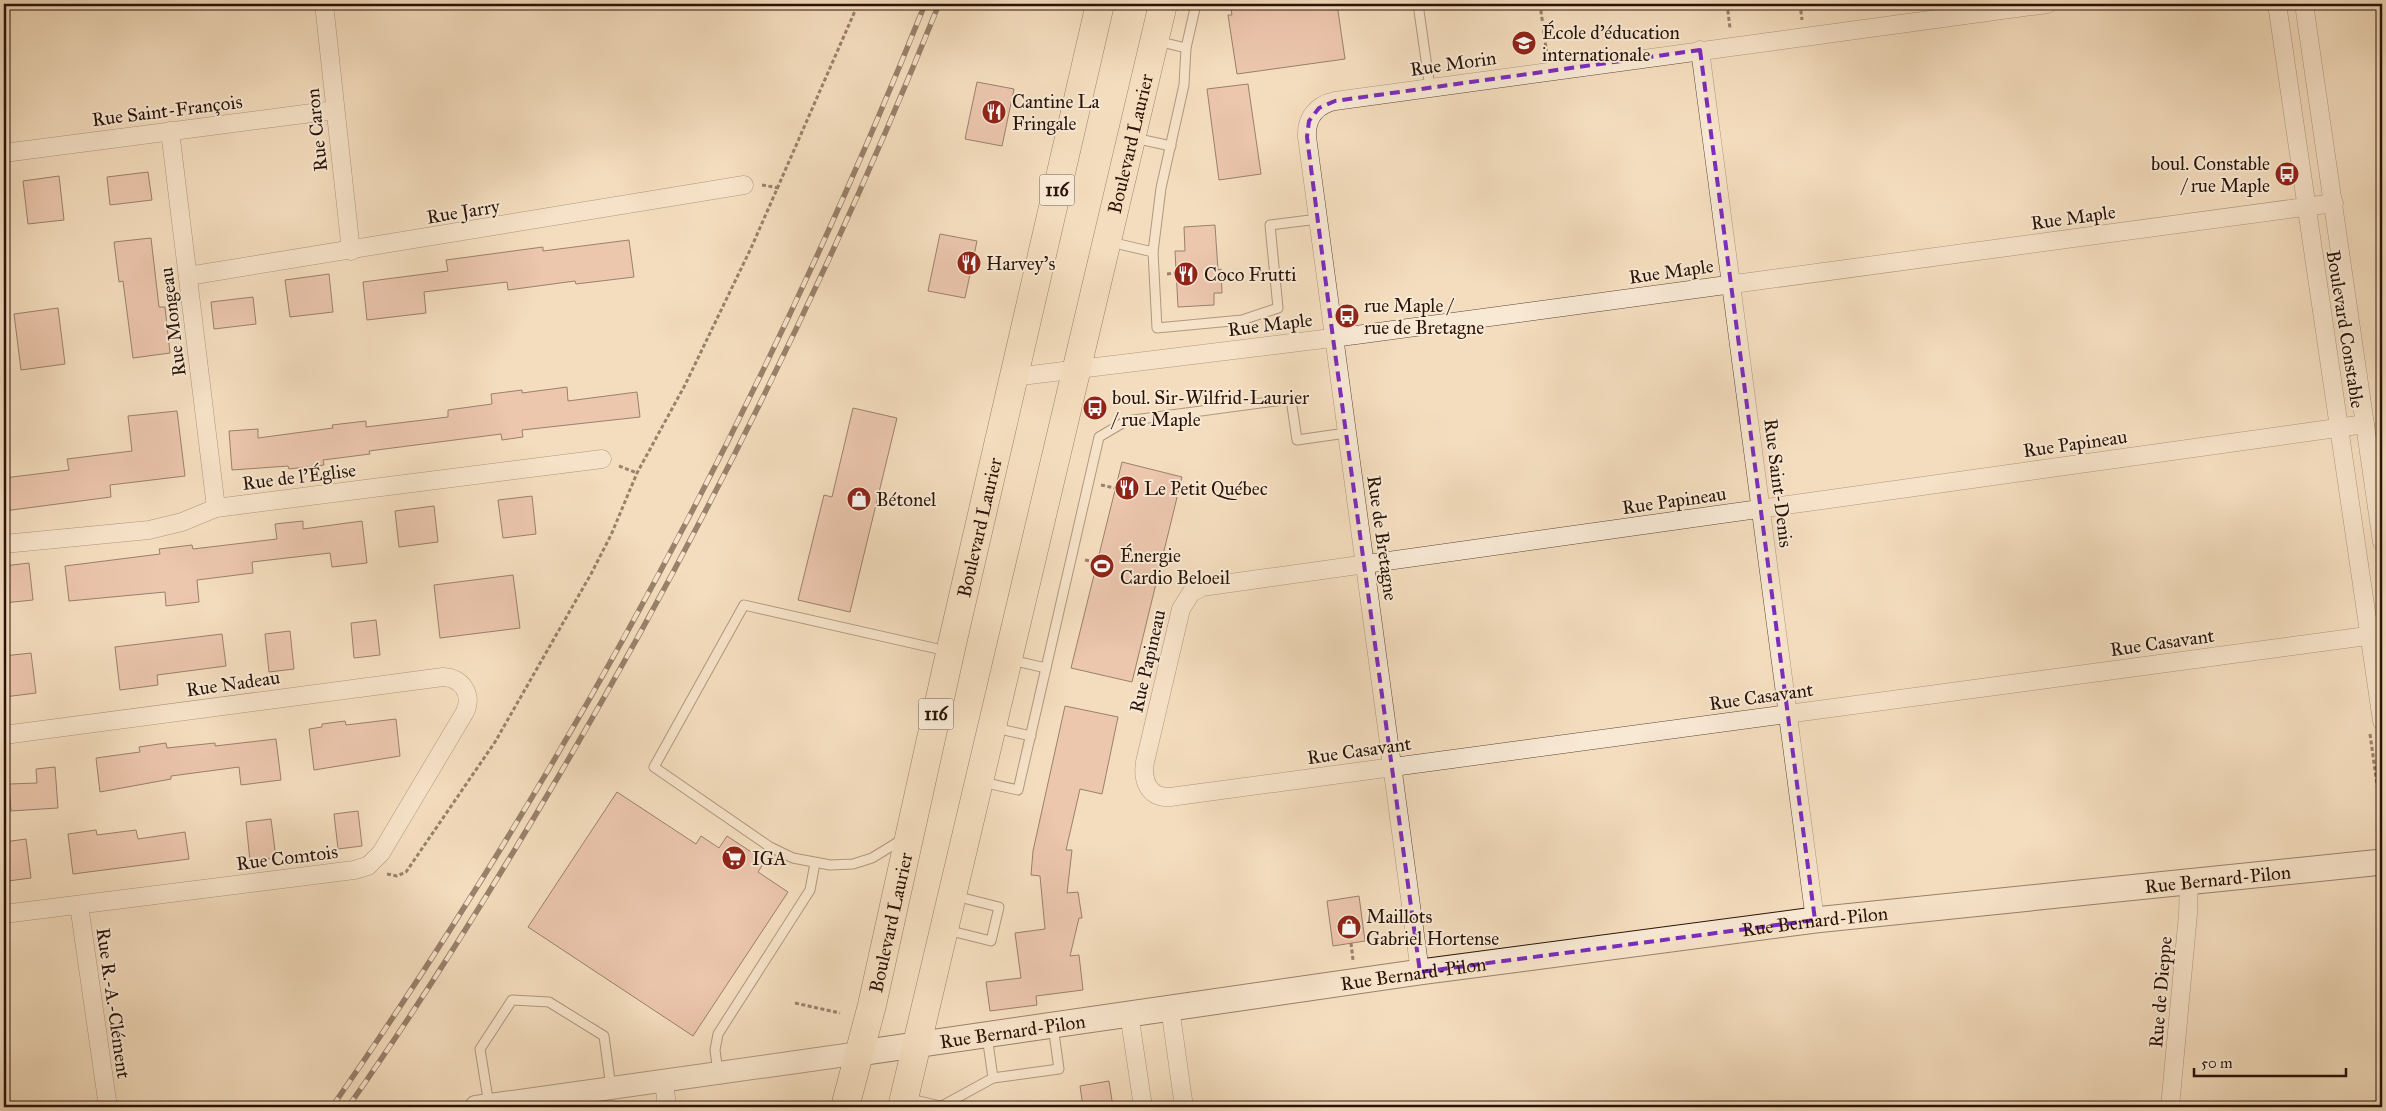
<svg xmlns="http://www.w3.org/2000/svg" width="2386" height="1111" font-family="'IM FELL Great Primer',serif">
	<rect width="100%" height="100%" fill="#f4ddbe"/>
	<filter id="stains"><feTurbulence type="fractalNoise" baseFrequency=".004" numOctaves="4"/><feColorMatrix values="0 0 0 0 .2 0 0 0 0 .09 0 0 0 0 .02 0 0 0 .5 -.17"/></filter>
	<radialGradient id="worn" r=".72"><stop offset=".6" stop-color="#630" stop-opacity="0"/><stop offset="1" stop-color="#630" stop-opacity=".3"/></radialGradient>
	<g fill="#e2ab99" stroke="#2a1307">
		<polygon points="1230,4 1337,4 1345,59 1237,74 1228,15 1232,15"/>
		<polygon points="977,82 1014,89 1002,146 965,139"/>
		<polygon points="1248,84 1261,174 1219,180 1207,89"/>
		<polygon points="148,172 152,200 110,205 107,177"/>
		<polygon points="59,176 64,220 28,224 23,181"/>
		<polygon points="1215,225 1218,270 1221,269 1222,293 1214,293 1214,305 1178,307 1175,251 1185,251 1184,227"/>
		<polygon points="940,234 977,241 965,298 928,291"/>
		<polygon points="151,238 159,307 165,307 170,353 133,358 123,281 119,282 114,242"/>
		<polygon points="629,240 634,277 576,284 575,281 508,290 507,282 424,292 426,313 367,320 363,282 448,271 446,260 543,247 543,251"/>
		<polygon points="329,274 333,312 290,317 285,280"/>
		<polygon points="253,297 256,324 214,329 211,302"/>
		<polygon points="58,308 65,364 21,370 14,314"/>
		<polygon points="567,387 568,401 637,392 640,417 522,430 523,437 502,440 501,434 369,451 370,454 323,460 324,465 289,469 288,466 232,470 229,431 258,429 258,438 333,428 332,425 366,421 366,427 448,417 448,410 492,404 491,394 522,390 522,393"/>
		<polygon points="853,408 897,418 850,612 798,600 824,495 832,497"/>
		<polygon points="177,411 185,476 110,485 111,497 4,511 4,478 69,470 67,459 132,451 128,416"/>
		<polygon points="1122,462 1182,477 1132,682 1071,668"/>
		<polygon points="532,496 536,534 503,538 498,500"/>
		<polygon points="434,506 438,542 399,547 395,511"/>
		<polygon points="303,521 303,529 362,521 367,563 332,567 330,553 252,562 253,573 197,580 199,602 166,606 165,592 69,601 65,566 160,554 159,549 192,545 193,549 277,539 275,524"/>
		<polygon points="29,563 33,600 4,603 4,566"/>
		<polygon points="513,575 520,628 440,638 434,585"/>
		<polygon points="376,620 380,655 354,658 351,623"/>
		<polygon points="290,631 294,669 269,672 265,634"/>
		<polygon points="222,634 226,666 157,675 158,685 120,690 115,647"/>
		<polygon points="31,653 36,693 4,697 4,656"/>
		<polygon points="1065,706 1118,717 1102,794 1080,789 1066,850 1072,850 1067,893 1078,892 1082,918 1079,918 1070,956 1079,955 1083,990 1036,996 1037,1005 990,1011 986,982 1021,978 1015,933 1045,929 1040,876 1031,875 1033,851"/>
		<polygon points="396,719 400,756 314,770 309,729 322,727 322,724 345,721 346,725"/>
		<polygon points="276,739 281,780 241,785 239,767 171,776 171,779 100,792 96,758 140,752 139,747 166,743 167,748 215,743 215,746"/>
		<polygon points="55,767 58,808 11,811 9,784 37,783 36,769"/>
		<polygon points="617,792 696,844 701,836 719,848 727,836 765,861 758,872 788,892 693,1036 528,927"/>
		<polygon points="358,811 362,846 338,849 334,814"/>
		<polygon points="271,819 276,858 250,861 246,822"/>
		<polygon points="96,830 97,835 136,830 138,839 185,832 189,859 73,874 68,834"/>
		<polygon points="26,839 31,878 8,881 4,842"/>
		<polygon points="1359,896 1365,941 1333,946 1327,901"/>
		<polygon points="1109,1081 1113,1107 1083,1107 1080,1086"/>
	</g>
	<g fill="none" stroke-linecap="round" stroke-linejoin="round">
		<defs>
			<g id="service">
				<polyline points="1418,4 1430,88"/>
				<polyline points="1157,41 1186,48"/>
				<polyline points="1134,138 1171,146"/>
				<polyline points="1110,242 1153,252 1157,328 1242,320 1278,308 1270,225 1318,219"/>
				<polyline points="1153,252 1161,188 1184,85 1186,48 1196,4"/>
				<polyline points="1011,660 1046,668 1099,437 1126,421 1291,399 1297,440 1346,433"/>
				<polyline points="995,728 1031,736"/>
				<polyline points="982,782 1018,790 1046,668"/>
				<polyline points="903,839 872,858 853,864 830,865 793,858 770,847 654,767 744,605 947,651"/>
				<polyline points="947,930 991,941 999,907 955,896"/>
				<polyline points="718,1072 715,1050 718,1034 810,890 815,863"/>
				<polyline points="993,1078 1059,1069 1053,1026"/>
				<polyline points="906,1098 940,1106"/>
				<polyline points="489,1105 480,1049 512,1000 549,1002 604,1036 611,1088"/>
				<polyline points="940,1107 993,1078 987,1036"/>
			</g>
			<g id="minor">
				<polyline points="324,4 351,251"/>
				<polyline points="2277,4 2382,721"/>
				<polyline points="2304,4 2382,542"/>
				<polyline points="1700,50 1815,920"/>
				<polyline points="170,131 216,508"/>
				<polyline points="4,153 335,110"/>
				<polyline points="188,276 744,185"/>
				<polyline points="1014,377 1356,335 2334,203"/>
				<path d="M 2365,424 L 1202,587 L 1191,593 L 1181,609 L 1145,762 C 1142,780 1148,798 1170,797 L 2382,634"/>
				<polyline points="4,544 149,530 182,522 216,508 602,459"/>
				<path d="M 4,735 L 443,677 C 462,678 473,694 465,712 L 381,853 L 368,866 L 354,870 L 4,914"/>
				<polyline points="79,905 108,1107"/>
				<path d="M 1420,972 L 1307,137 C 1306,118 1316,105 1335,101 L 2047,4"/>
				<polyline points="1170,1008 1184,1107"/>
				<polyline points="1129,1013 1143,1107"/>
				<polyline points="664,1081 667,1107"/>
				<polyline points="2170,1107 2188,914 2189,881"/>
			</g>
			<polyline id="tertiary" points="476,1107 860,1053"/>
			<g id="secondary">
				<path id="s1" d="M 860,1053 L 1420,972 L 1815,920 L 2382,862"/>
			</g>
			<g id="primary">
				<path id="s2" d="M 845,1107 L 872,1005 L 952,644 L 1100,4"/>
				<path id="s3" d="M 902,1107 L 1163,4"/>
			</g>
		</defs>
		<use href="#service" stroke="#5c4635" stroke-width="11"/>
		<use href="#minor" stroke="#5c4635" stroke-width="19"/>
		<use href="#tertiary" stroke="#5c4635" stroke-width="24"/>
		<use href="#secondary" stroke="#2a1307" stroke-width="27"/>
		<use href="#primary" stroke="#2a1307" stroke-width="29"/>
		<g stroke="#2a1307" stroke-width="3" stroke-dasharray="4 2.5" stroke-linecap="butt">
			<polyline points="1540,4 1547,55"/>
			<polyline points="1727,4 1730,28"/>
			<polyline points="1800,4 1802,20"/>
			<polyline points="762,185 779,188"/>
			<polyline points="1167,274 1177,273"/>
			<polyline points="619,466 637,473"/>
			<polyline points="1101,485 1115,488"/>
			<polyline points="1085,560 1097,562"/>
			<polyline points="2370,734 2382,821"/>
			<polyline points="2379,836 2382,831"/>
			<polyline points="387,874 397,876 406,872 495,742 591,574 611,535 637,473 685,385 752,246 858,4"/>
			<polyline points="1351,943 1353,960"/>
			<polyline points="795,1003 840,1013"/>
		</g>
		<use href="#service" stroke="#f8e9d5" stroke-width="9"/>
		<use href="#minor" stroke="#f8e9d5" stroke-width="18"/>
		<use href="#tertiary" stroke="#f8e9d5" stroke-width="22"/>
		<use href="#secondary" stroke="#f8e9d5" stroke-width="25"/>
		<use href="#primary" stroke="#f4ddbe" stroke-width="28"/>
		<defs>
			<g id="rail">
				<path d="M 332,1107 C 570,764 770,391 925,4"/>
				<path d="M 348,1107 C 424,999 494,886 561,772 C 706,525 832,269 939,4"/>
			</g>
		</defs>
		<use href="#rail" stroke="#2a1307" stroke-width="5.5"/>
		<use href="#rail" stroke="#f8e9d5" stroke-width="4" stroke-dasharray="11" stroke-linecap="butt"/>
	</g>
	<path d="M0 0H2386V1111H0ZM 1700,50 L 1815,920 L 1420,972 L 1333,338 L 1307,137 L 1309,121 L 1319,108 L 1335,101 Z" fill="#f4ddbe" fill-opacity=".55" fill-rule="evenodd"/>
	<path fill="none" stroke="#7b2cbf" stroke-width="4" stroke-dasharray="10 6" stroke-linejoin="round" d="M 1700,50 L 1815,920 L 1420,972 L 1333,338 L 1307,137 L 1309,121 L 1319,108 L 1335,101 Z"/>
	<defs>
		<symbol id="school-disc" viewBox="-11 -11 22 22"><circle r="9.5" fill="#8f2418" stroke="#f8e9d5"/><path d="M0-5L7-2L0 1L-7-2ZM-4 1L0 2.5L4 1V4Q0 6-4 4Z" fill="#fff"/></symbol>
		<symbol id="restaurant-disc" viewBox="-11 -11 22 22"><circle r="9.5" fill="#8f2418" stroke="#f8e9d5"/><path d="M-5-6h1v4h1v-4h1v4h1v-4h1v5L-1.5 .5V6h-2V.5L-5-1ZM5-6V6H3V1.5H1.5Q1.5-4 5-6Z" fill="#fff"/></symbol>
		<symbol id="bus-disc" viewBox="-11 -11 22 22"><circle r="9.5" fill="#8f2418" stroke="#f8e9d5"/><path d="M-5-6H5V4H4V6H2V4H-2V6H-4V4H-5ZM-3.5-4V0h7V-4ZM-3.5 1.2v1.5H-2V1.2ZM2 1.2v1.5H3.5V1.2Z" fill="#fff"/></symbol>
		<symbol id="shop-disc" viewBox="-11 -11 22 22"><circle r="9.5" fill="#8f2418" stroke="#f8e9d5"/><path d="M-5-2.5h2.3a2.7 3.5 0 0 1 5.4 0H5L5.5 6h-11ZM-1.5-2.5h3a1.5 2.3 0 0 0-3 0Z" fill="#fff"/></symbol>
		<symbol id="stadium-disc" viewBox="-11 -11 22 22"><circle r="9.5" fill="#8f2418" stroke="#f8e9d5"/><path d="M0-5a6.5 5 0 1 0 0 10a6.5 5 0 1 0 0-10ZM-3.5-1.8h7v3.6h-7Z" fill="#fff"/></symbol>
		<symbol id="supermarket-disc" viewBox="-11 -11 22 22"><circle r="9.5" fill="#8f2418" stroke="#f8e9d5"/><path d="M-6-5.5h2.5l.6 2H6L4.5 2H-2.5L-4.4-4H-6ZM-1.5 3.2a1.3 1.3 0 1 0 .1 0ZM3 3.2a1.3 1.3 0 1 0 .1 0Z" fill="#fff"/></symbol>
	</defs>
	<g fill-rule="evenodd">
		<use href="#school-disc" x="1510" y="29" width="28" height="28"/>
		<use href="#restaurant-disc" x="980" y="98" width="28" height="28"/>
		<use href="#bus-disc" x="2273" y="160" width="28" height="28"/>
		<use href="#restaurant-disc" x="955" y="249" width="28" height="28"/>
		<use href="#restaurant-disc" x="1172" y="260" width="28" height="28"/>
		<use href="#bus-disc" x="1333" y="302" width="28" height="28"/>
		<use href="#bus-disc" x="1081" y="394" width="28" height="28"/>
		<use href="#restaurant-disc" x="1113" y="474" width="28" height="28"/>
		<use href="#shop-disc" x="845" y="485" width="28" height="28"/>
		<use href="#stadium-disc" x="1088" y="552" width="28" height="28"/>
		<use href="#supermarket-disc" x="720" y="844" width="28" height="28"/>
		<use href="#shop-disc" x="1335" y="913" width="28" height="28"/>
	</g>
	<g text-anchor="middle" stroke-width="4" stroke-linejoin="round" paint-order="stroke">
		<g fill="#f8e9d5" stroke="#685345" stroke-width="1">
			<rect x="1039.5" y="174.5" width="35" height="31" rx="4"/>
			<rect x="918.5" y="698.5" width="35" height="31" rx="4"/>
		</g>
		<g font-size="18" font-weight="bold" fill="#2a1307">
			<text x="1057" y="196">116</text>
			<text x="936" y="720">116</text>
		</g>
		<g font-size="19" fill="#2a1307" stroke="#f8e9d5" text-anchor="start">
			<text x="1542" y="39">École d’éducation<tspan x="1542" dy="22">internationale</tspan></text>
			<text x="1012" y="108">Cantine La<tspan x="1012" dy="22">Fringale</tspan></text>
			<text x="2270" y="170" text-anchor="end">boul. Constable<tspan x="2270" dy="22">/ rue Maple</tspan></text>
			<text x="986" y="270">Harvey's</text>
			<text x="1204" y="281">Coco Frutti</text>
			<text x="1364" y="312">rue Maple /<tspan x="1364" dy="22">rue de Bretagne</tspan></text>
			<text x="1112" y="404">boul. Sir-Wilfrid-Laurier<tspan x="1112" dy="22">/ rue Maple</tspan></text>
			<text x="1144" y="495">Le Petit Québec</text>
			<text x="876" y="506">Bétonel</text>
			<text x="1120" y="562">Énergie<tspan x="1120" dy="22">Cardio Beloeil</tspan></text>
			<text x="752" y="865">IGA</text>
			<text x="1366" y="923">Maillots<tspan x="1366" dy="22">Gabriel Hortense</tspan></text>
		</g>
		<g font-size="19" fill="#2a1307" stroke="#f8e9d5">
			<text transform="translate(1453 63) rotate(-8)" y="7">Rue Morin</text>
			<text transform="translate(167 110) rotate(-7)" y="7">Rue Saint-François</text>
			<text transform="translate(316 130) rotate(-96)" y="7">Rue Caron</text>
			<text dy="7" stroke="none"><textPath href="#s3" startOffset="990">Boulevard Laurier</textPath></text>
			<text transform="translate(463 211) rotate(-9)" y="7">Rue Jarry</text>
			<text transform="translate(2073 217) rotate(-8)" y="7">Rue Maple</text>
			<text transform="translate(1671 271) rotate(-8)" y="7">Rue Maple</text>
			<text transform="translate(172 322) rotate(-97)" y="7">Rue Mongeau</text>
			<text transform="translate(1270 324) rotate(-7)" y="7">Rue Maple</text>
			<text transform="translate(2346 329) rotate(81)" y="7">Boulevard Constable</text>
			<text transform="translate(2075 443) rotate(-8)" y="7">Rue Papineau</text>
			<text transform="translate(299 476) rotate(-7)" y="7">Rue de l'Église</text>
			<text transform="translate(1779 483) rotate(83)" y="7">Rue Saint-Denis</text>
			<text transform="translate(1674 500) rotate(-8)" y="7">Rue Papineau</text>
			<text dy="7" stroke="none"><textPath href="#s2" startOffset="595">Boulevard Laurier</textPath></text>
			<text transform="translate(1383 538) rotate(82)" y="7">Rue de Bretagne</text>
			<text transform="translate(2162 642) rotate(-8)" y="7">Rue Casavant</text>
			<text transform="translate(1147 661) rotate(-77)" y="7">Rue Papineau</text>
			<text transform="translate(233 683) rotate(-8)" y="7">Rue Nadeau</text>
			<text transform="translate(1761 696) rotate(-8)" y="7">Rue Casavant</text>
			<text transform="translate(1359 750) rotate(-8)" y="7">Rue Casavant</text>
			<text transform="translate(287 857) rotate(-7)" y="7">Rue Comtois</text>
			<text dy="7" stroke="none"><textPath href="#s1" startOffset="1369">Rue Bernard-Pilon</textPath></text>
			<text dy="7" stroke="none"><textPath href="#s1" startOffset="964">Rue Bernard-Pilon</textPath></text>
			<text dy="7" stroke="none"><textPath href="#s2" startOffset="190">Boulevard Laurier</textPath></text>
			<text dy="7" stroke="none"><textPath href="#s1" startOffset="559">Rue Bernard-Pilon</textPath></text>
			<text transform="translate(2160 992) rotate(-85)" y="7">Rue de Dieppe</text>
			<text transform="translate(114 1003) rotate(82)" y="7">Rue R.-A.-Clément</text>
			<text dy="7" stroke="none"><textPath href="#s1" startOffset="154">Rue Bernard-Pilon</textPath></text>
		</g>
	</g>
	<rect width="2386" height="1111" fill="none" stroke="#f4ddbe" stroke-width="20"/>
	<rect x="5" y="5" width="2376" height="1101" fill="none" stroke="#2a1307" stroke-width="2.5"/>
	<rect x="10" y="10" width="2366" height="1091" fill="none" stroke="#2a1307"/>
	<path d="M2194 1068v8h152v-8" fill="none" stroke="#2a1307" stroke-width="2.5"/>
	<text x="2201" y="1068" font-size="15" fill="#2a1307" stroke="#f8e9d5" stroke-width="4" paint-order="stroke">50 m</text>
	<rect width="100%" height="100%" filter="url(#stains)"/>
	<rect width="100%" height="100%" fill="url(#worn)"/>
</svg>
